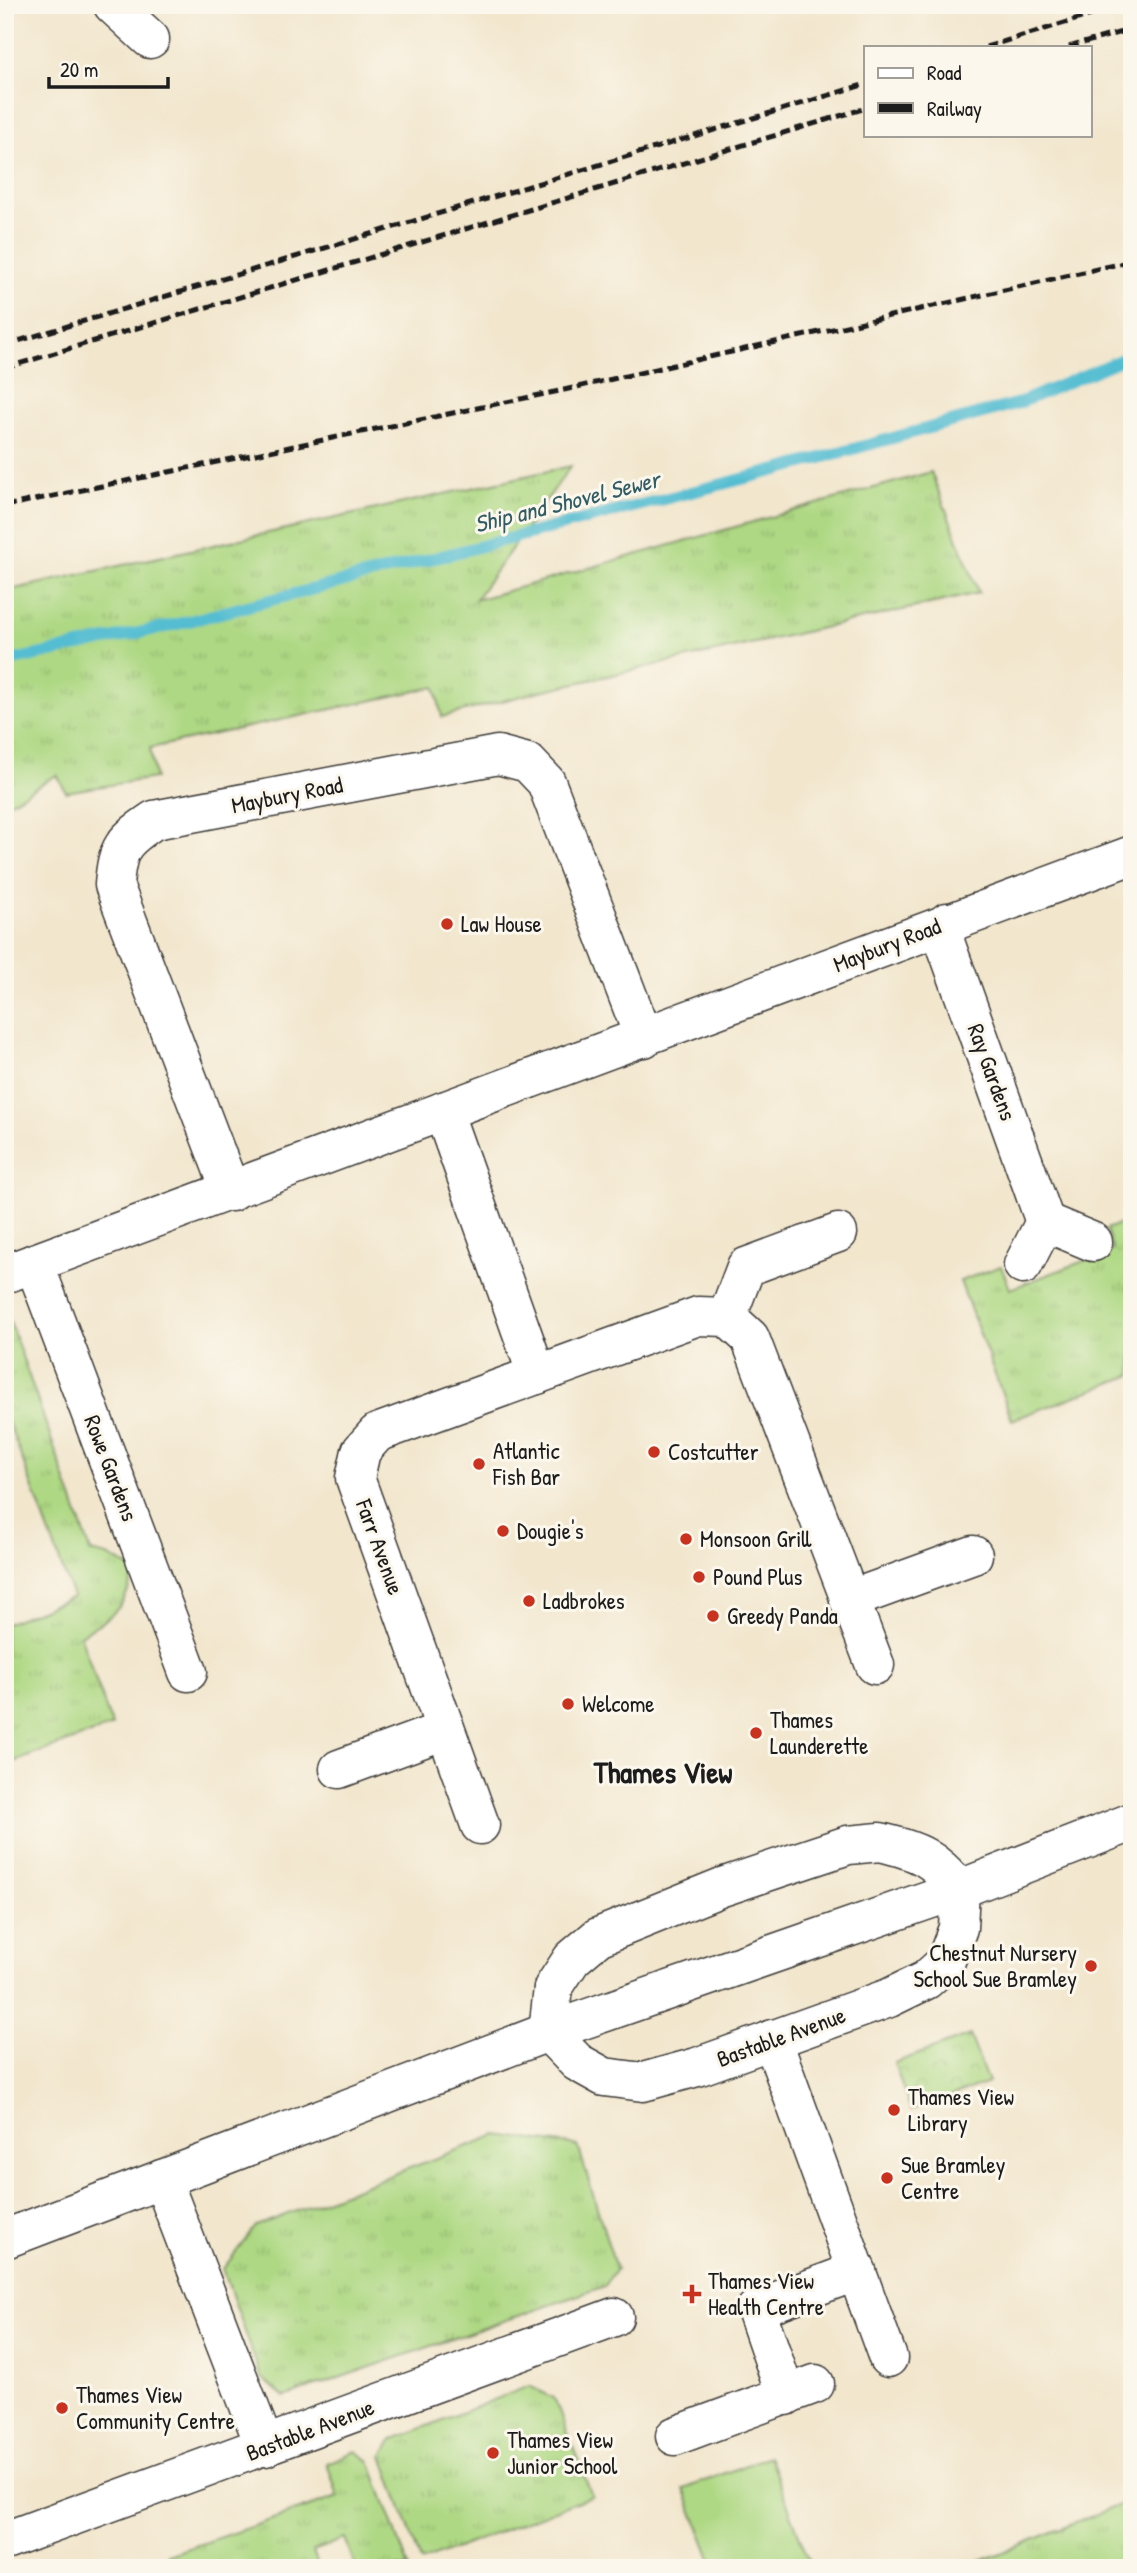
<svg xmlns="http://www.w3.org/2000/svg" width="1137" height="2573" font-family="'Patrick Hand',sans-serif">
	<defs>
		<pattern id="grass-tufts" width="24" height="20" patternUnits="userSpaceOnUse" patternTransform="scale(1.75)"><rect width="24" height="20" fill="#aed883"/><path d="M3 7l-1-3M5 7V3M7 7l1-3M15 17l-1-3M17 17v-4M19 17l1-3" fill="none" stroke="#95b971"/></pattern>
		<pattern id="park-crowns" width="20" height="18" patternUnits="userSpaceOnUse" patternTransform="scale(1.75)"><rect width="20" height="18" fill="#aed883"/><path d="M2 6a3 3 0 1 1 6 0M12 15a3 3 0 1 1 6 0" fill="none" stroke="#95b971"/></pattern>
	</defs>
	<rect width="100%" height="100%" fill="#fbf7ec"/>
	<filter id="ink" filterUnits="userSpaceOnUse"><feTurbulence type="fractalNoise" baseFrequency=".0143" numOctaves="2"/><feDisplacementMap in="SourceGraphic" scale="14" xChannelSelector="R" yChannelSelector="G"/><feConvolveMatrix kernelMatrix="1 2 1 2 8 2 1 2 1" color-interpolation-filters="sRGB"/></filter>
	<filter id="wash" filterUnits="userSpaceOnUse"><feTurbulence type="fractalNoise" baseFrequency=".00686" numOctaves="4" result="noise"/><feDisplacementMap in="SourceGraphic" scale="28" xChannelSelector="R" yChannelSelector="G"/><feGaussianBlur stdDeviation="1.57" result="paint"/><feColorMatrix in="noise" values="0 0 0 0 0 0 0 0 0 0 0 0 0 0 0 0 0 1.4 0 .05"/><feComposite in="paint" operator="in"/></filter>
	<g filter="url(#wash)">
		<rect width="100%" height="100%" fill="#f2e6cd"/>
		<g fill="url(#grass-tufts)" stroke="#657a50" stroke-width="2">
			<polygon points="571,466 475,600 931,472 979,593 536,692 442,717 435,687 150,748 155,778 66,792 57,775 5,805 5,591"/>
			<polygon points="1132,1219 1132,1375 1012,1420 960,1281 1001,1266 1010,1289 1113,1250 1106,1229"/>
			<path d="M 5,1308 L 91,1552 L 111,1557 L 134,1570 C 125,1610 114,1615 80,1635 L 112,1726 L 5,1765 L 5,1624 L 73,1597 L 5,1413 Z"/>
			<polygon points="497,2135 578,2146 616,2269 605,2286 284,2397 261,2377 223,2269 256,2226"/>
			<polygon points="529,2386 554,2398 592,2496 421,2562 383,2456 392,2440"/>
			<polygon points="356,2451 370,2461 409,2568 356,2568 345,2539 313,2551 319,2568 172,2568 168,2555 338,2497 327,2463"/>
			<polygon points="1132,2500 1132,2568 964,2568"/>
		</g>
		<polygon fill="url(#park-crowns)" stroke="#657a50" stroke-width="2" points="970,2035 988,2083 911,2111 894,2063"/>
		<polygon fill="#aed883" stroke="#657a50" stroke-width="2" points="769,2456 812,2568 715,2568 684,2489"/>
		<g fill="none" stroke-linecap="round" stroke-linejoin="round">
			<polyline stroke="#54bdd1" stroke-width="12" points="5,662 170,626 781,469 1019,403 1132,355"/>
		</g>
	</g>
	<g filter="url(#ink)">
		<g fill="none" stroke-linecap="round" stroke-linejoin="round">
			<defs>
				<g id="minor">
					<polyline points="113,5 150,39"/>
					<polyline points="947,922 945,942 1045,1222"/>
					<polyline points="443,1111 537,1375"/>
					<path d="M 231,1192 L 114,885 C 117,847 123,841 154,820 L 498,755 L 528,763 L 546,782 L 644,1038"/>
					<polyline points="34,1263 188,1672"/>
					<polyline points="1023,1265 1045,1222 1093,1242"/>
					<polyline points="5,1274 1132,855"/>
					<polyline points="727,1317 746,1267 838,1233"/>
					<polyline points="849,1600 973,1555"/>
					<polyline points="339,1769 445,1730"/>
					<polyline points="480,1825 355,1478 361,1451 377,1433 698,1316 727,1317 750,1338 875,1665"/>
					<path d="M 880,1842 C 919,1851 934,1858 960,1889 L 958,1928 L 945,1963 L 926,1980 L 889,1998 L 697,2067 L 643,2082 L 604,2077 L 577,2062 L 548,2032 L 553,1988 L 572,1959 L 598,1937 L 722,1887 L 848,1845 Z"/>
					<polyline points="772,2039 888,2358"/>
					<polyline points="162,2179 265,2447"/>
					<polyline points="5,2239 548,2032 960,1889 1132,1822"/>
					<polyline points="786,2396 756,2309 857,2271"/>
					<polyline points="675,2436 815,2384"/>
					<polyline points="5,2541 614,2317"/>
				</g>
			</defs>
			<use href="#minor" stroke="#3c3a37" stroke-width="41"/>
			<use href="#minor" stroke="#fff" stroke-width="38"/>
			<g stroke="#1c1c1c" stroke-width="5" stroke-dasharray="10 5" stroke-linecap="butt">
				<polyline points="986,47 1124,5"/>
				<polyline points="1069,47 1132,29"/>
				<polyline points="5,345 866,84"/>
				<polyline points="5,368 866,108"/>
				<polyline points="5,506 564,390 1132,261"/>
			</g>
		</g>
	</g>
	<g fill="#c8321e" stroke="#fbf7ec" stroke-width="2.5">
		<circle cx="447" cy="924" r="7"/>
		<circle cx="654" cy="1452" r="7"/>
		<circle cx="479" cy="1464" r="7"/>
		<circle cx="503" cy="1531" r="7"/>
		<circle cx="686" cy="1539" r="7"/>
		<circle cx="699" cy="1577" r="7"/>
		<circle cx="529" cy="1601" r="7"/>
		<circle cx="713" cy="1616" r="7"/>
		<circle cx="568" cy="1704" r="7"/>
		<circle cx="756" cy="1733" r="7"/>
		<circle cx="1091" cy="1966" r="7"/>
		<circle cx="894" cy="2110" r="7"/>
		<circle cx="887" cy="2178" r="7"/>
		<path d="M688.5 2283.5h7v7h7v7h-7v7h-7v-7h-7v-7h7z"/>
		<circle cx="62" cy="2408" r="7"/>
		<circle cx="493" cy="2453" r="7"/>
	</g>
	<g text-anchor="middle" stroke-width="6" stroke-linejoin="round" paint-order="stroke">
		<g font-size="23" fill="#1c1c1c" stroke="#fbf7ec">
			<text transform="translate(287 795) rotate(-11)" y="8">Maybury Road</text>
			<text transform="translate(887 945) rotate(-21)" y="8">Maybury Road</text>
			<text transform="translate(992 1072) rotate(70)" y="8">Ray Gardens</text>
			<text transform="translate(111 1468) rotate(69)" y="8">Rowe Gardens</text>
			<text transform="translate(380 1547) rotate(70)" y="8">Farr Avenue</text>
			<text transform="translate(781 2037) rotate(-20)" y="8">Bastable Avenue</text>
			<text transform="translate(310 2430) rotate(-21)" y="8">Bastable Avenue</text>
		</g>
		<g font-size="23" fill="#1c1c1c" stroke="#fbf7ec" text-anchor="start">
			<text x="461" y="932">Law House</text>
			<text x="493" y="1459">Atlantic<tspan x="493" dy="26">Fish Bar</tspan></text>
			<text x="668" y="1460">Costcutter</text>
			<text x="517" y="1539">Dougie's</text>
			<text x="700" y="1547">Monsoon Grill</text>
			<text x="713" y="1585">Pound Plus</text>
			<text x="543" y="1609">Ladbrokes</text>
			<text x="727" y="1624">Greedy Panda</text>
			<text x="582" y="1712">Welcome</text>
			<text x="770" y="1728">Thames<tspan x="770" dy="26">Launderette</tspan></text>
			<text x="1077" y="1961" text-anchor="end">Chestnut Nursery<tspan x="1077" dy="26">School Sue Bramley</tspan></text>
			<text x="908" y="2105">Thames View<tspan x="908" dy="26">Library</tspan></text>
			<text x="901" y="2173">Sue Bramley<tspan x="901" dy="26">Centre</tspan></text>
			<text x="708" y="2289">Thames View<tspan x="708" dy="26">Health Centre</tspan></text>
			<text x="76" y="2403">Thames View<tspan x="76" dy="26">Community Centre</tspan></text>
			<text x="507" y="2448">Thames View<tspan x="507" dy="26">Junior School</tspan></text>
		</g>
		<g font-size="24" font-style="italic" fill="#325c64" stroke="#fbf7ec">
			<text transform="translate(567 502) rotate(-14)" y="8">Ship and Shovel Sewer</text>
		</g>
		<g font-size="30" font-weight="bold" fill="#1c1c1c" stroke="#fbf7ec">
			<text x="663" y="1783">Thames View</text>
		</g>
	</g>
	<rect width="1137" height="2573" fill="none" stroke="#fbf7ec" stroke-width="28"/>
	<rect x="864" y="46" width="228" height="91" fill="#fbf7ec" stroke="#a29f99" stroke-width="2"/>
	<rect x="878" y="68" width="35" height="10" fill="#ffffff" stroke="#a29f99" stroke-width="2"/>
	<text x="927" y="80" font-size="21" fill="#1c1c1c">Road</text>
	<rect x="878" y="103" width="35" height="10" fill="#1c1c1c" stroke="#a29f99" stroke-width="2"/>
	<text x="927" y="116" font-size="21" fill="#1c1c1c">Railway</text>
	<path d="M49 77v10h119v-10" fill="none" stroke="#1c1c1c" stroke-width="3.5"/>
	<text x="60" y="77" font-size="21" fill="#1c1c1c" stroke="#fbf7ec" stroke-width="5" paint-order="stroke">20 m</text>
</svg>
